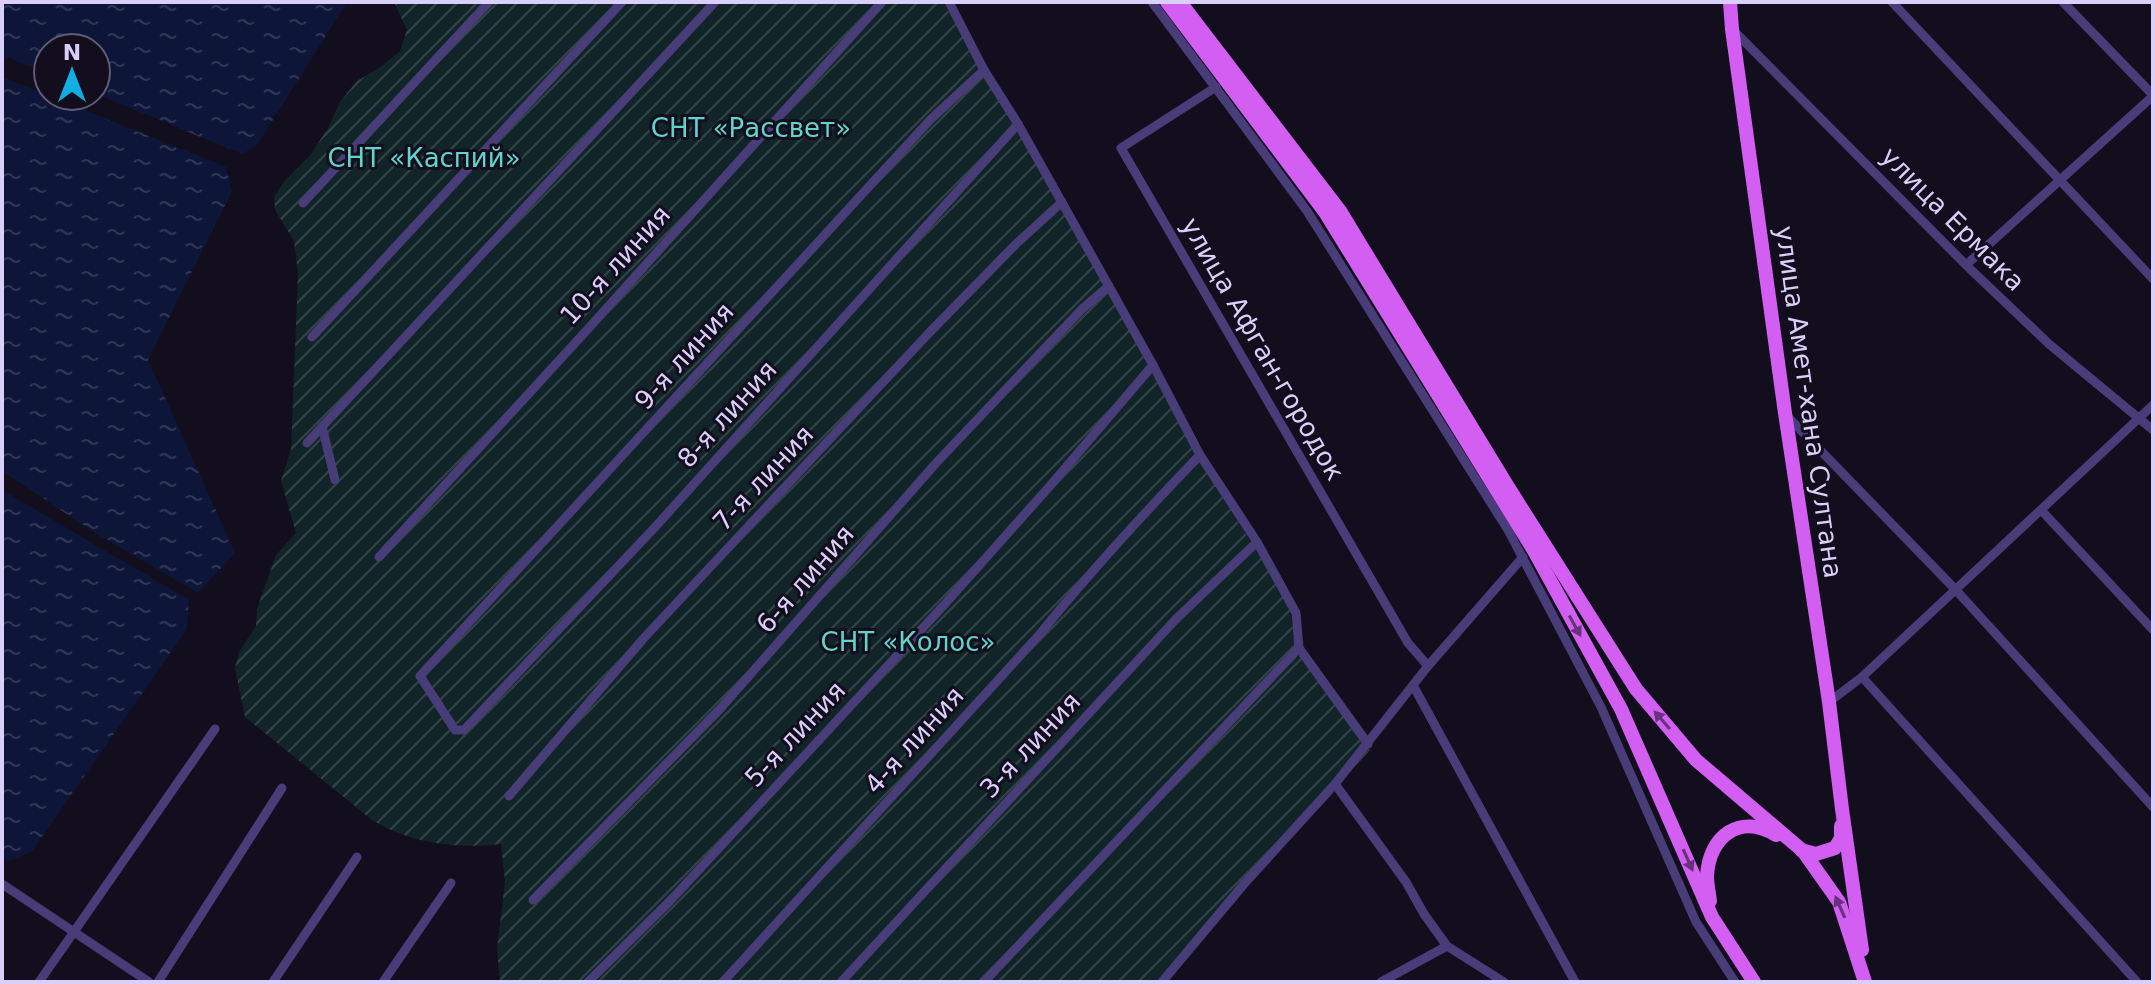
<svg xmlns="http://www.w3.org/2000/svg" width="2155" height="984" font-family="'DejaVu Sans',sans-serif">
	<defs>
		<pattern id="garden-furrows" width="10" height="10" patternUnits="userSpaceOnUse" patternTransform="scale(2)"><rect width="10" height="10" fill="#112427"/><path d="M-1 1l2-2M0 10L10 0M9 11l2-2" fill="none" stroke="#334347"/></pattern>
		<pattern id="water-ripples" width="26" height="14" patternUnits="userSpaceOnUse" patternTransform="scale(2)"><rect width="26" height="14" fill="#0d1538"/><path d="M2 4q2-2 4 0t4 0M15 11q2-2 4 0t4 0" fill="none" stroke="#303656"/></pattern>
	</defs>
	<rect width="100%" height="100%" fill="#130e1d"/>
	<path fill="url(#garden-furrows)" d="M 394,2 L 943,2 L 978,61 L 979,68 L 1067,215 L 1202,465 L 1280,588 L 1290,609 L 1295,644 L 1345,719 L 1370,750 L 1260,872 L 1166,982 L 500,982 L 497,949 L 505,881 L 501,844 C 457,849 411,844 372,820 L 245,717 L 235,668 L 239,652 L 256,626 L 257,609 L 276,555 L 296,533 L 281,481 L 291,449 L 298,274 L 294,241 L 275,210 L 274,197 L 283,183 L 311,154 L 328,128 L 340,102 L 357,81 L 379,68 L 400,51 L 407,30 Z"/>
	<g fill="url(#water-ripples)">
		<polygon points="2,2 347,2 257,145 242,154 96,94 96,48 48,48 48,74 2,55"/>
		<polygon points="2,77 226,167 232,191 148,360 235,553 198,593 97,534 2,471"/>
		<polygon points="2,490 189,600 187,629 32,851 9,861 2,857"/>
	</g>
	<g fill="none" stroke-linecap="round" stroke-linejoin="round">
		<g stroke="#483c79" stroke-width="9">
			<polyline points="949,2 984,70 1018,124 1153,365 1200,455 1257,542 1296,613 1299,648 1368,744"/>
			<polyline points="1152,2 1307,211 1508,530 1601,707 1696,922 1735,982"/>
			<polyline points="1892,2 2153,279"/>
			<polyline points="2063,2 2153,95"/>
			<polyline points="1734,31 1966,265 2049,344 2153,430"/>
			<polyline points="984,70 931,119 420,676 455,730 464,730 657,525 1018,124"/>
			<polyline points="1216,87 1121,148 1408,643 1428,666"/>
			<polyline points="303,203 489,2"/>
			<polyline points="1966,265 2153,96"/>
			<polyline points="312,337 622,2"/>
			<polyline points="1787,416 1955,589 2153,807"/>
			<polyline points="322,426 335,480"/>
			<polyline points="307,443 715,2"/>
			<polyline points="2041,510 2153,630"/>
			<polyline points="379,557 587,330 882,2"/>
			<polyline points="1862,677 2137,982"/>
			<polyline points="1414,687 1575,982"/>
			<polyline points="1829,702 1862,677 2153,405"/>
			<polyline points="1335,784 1406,882 1424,914 1447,946 1504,982"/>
			<polyline points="509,796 643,639 928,334 1016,244 1062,202"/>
			<polyline points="2,884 149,982"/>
			<polyline points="533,900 719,710 937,462 1082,309 1109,286"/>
			<polyline points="39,982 215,729"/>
			<polyline points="158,982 282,788"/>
			<polyline points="273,982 357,857"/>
			<polyline points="383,982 451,883"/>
			<polyline points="588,982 670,901 944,605 1049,487 1153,365"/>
			<path d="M 723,982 L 1039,635 C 1090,572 1144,513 1200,455"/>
			<polyline points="841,982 1176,619 1257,542"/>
			<polyline points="984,982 1299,648"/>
			<polyline points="1162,982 1244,884 1335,784 1428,666 1523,557"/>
			<polyline points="1381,982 1447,946"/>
		</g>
		<g stroke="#d25ef2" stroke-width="14">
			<polyline points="1167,2 1325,212 1533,549 1621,709 1712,917 1754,982"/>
			<polyline points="1180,2 1340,211 1508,487 1636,689 1696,760 1803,851 1839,902 1865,982"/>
			<polyline points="1730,2 1732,29 1785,413 1829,702 1842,809 1862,950"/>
			<polyline points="1801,850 1816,854 1835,848 1841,838 1841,826"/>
			<path d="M 1710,901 C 1709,893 1707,884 1707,876 C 1709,836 1740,813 1776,835"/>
		</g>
	</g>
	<defs><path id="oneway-solid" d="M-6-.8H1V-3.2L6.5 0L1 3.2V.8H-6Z" transform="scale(2)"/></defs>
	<g fill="#69327d">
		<use href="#oneway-solid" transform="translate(1575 626) rotate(61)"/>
		<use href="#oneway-solid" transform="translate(1662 720) rotate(-131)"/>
		<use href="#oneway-solid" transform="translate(1688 860) rotate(66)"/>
		<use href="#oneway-solid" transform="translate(1840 907) rotate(-114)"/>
	</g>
	<g text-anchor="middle" stroke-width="6" stroke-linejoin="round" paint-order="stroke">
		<g font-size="26" fill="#61d4ca" stroke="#130e1d">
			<text x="751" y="137">СНТ «Рассвет»</text>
			<text x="424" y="167">СНТ «Каспий»</text>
			<text x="908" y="651">СНТ «Колос»</text>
		</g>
		<g font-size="26" fill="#dacefb" stroke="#130e1d">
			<text transform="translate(1953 219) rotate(45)" y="9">улица Ермака</text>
			<text transform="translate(615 265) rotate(-48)" y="9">10-я линия</text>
			<text transform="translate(1263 349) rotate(60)" y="9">улица Афган-городок</text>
			<text transform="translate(684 356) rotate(-48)" y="9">9-я линия</text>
			<text transform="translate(1809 402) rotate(82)" y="9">улица Амет-хана Султана</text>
			<text transform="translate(727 414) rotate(-48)" y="9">8-я линия</text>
			<text transform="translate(763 478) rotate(-47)" y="9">7-я линия</text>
			<text transform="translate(805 579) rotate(-49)" y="9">6-я линия</text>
			<text transform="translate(795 734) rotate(-47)" y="9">5-я линия</text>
			<text transform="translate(914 740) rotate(-48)" y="9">4-я линия</text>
			<text transform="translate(1030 745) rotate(-47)" y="9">3-я линия</text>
		</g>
	</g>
	<rect width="2155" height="984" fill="none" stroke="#dacefb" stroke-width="8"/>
	<g transform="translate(72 72)"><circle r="38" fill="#130e1d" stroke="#635b76" stroke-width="2"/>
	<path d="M0-6L14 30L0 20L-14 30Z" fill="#12ade3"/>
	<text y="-12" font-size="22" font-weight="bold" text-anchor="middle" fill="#dacefb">N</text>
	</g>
</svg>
